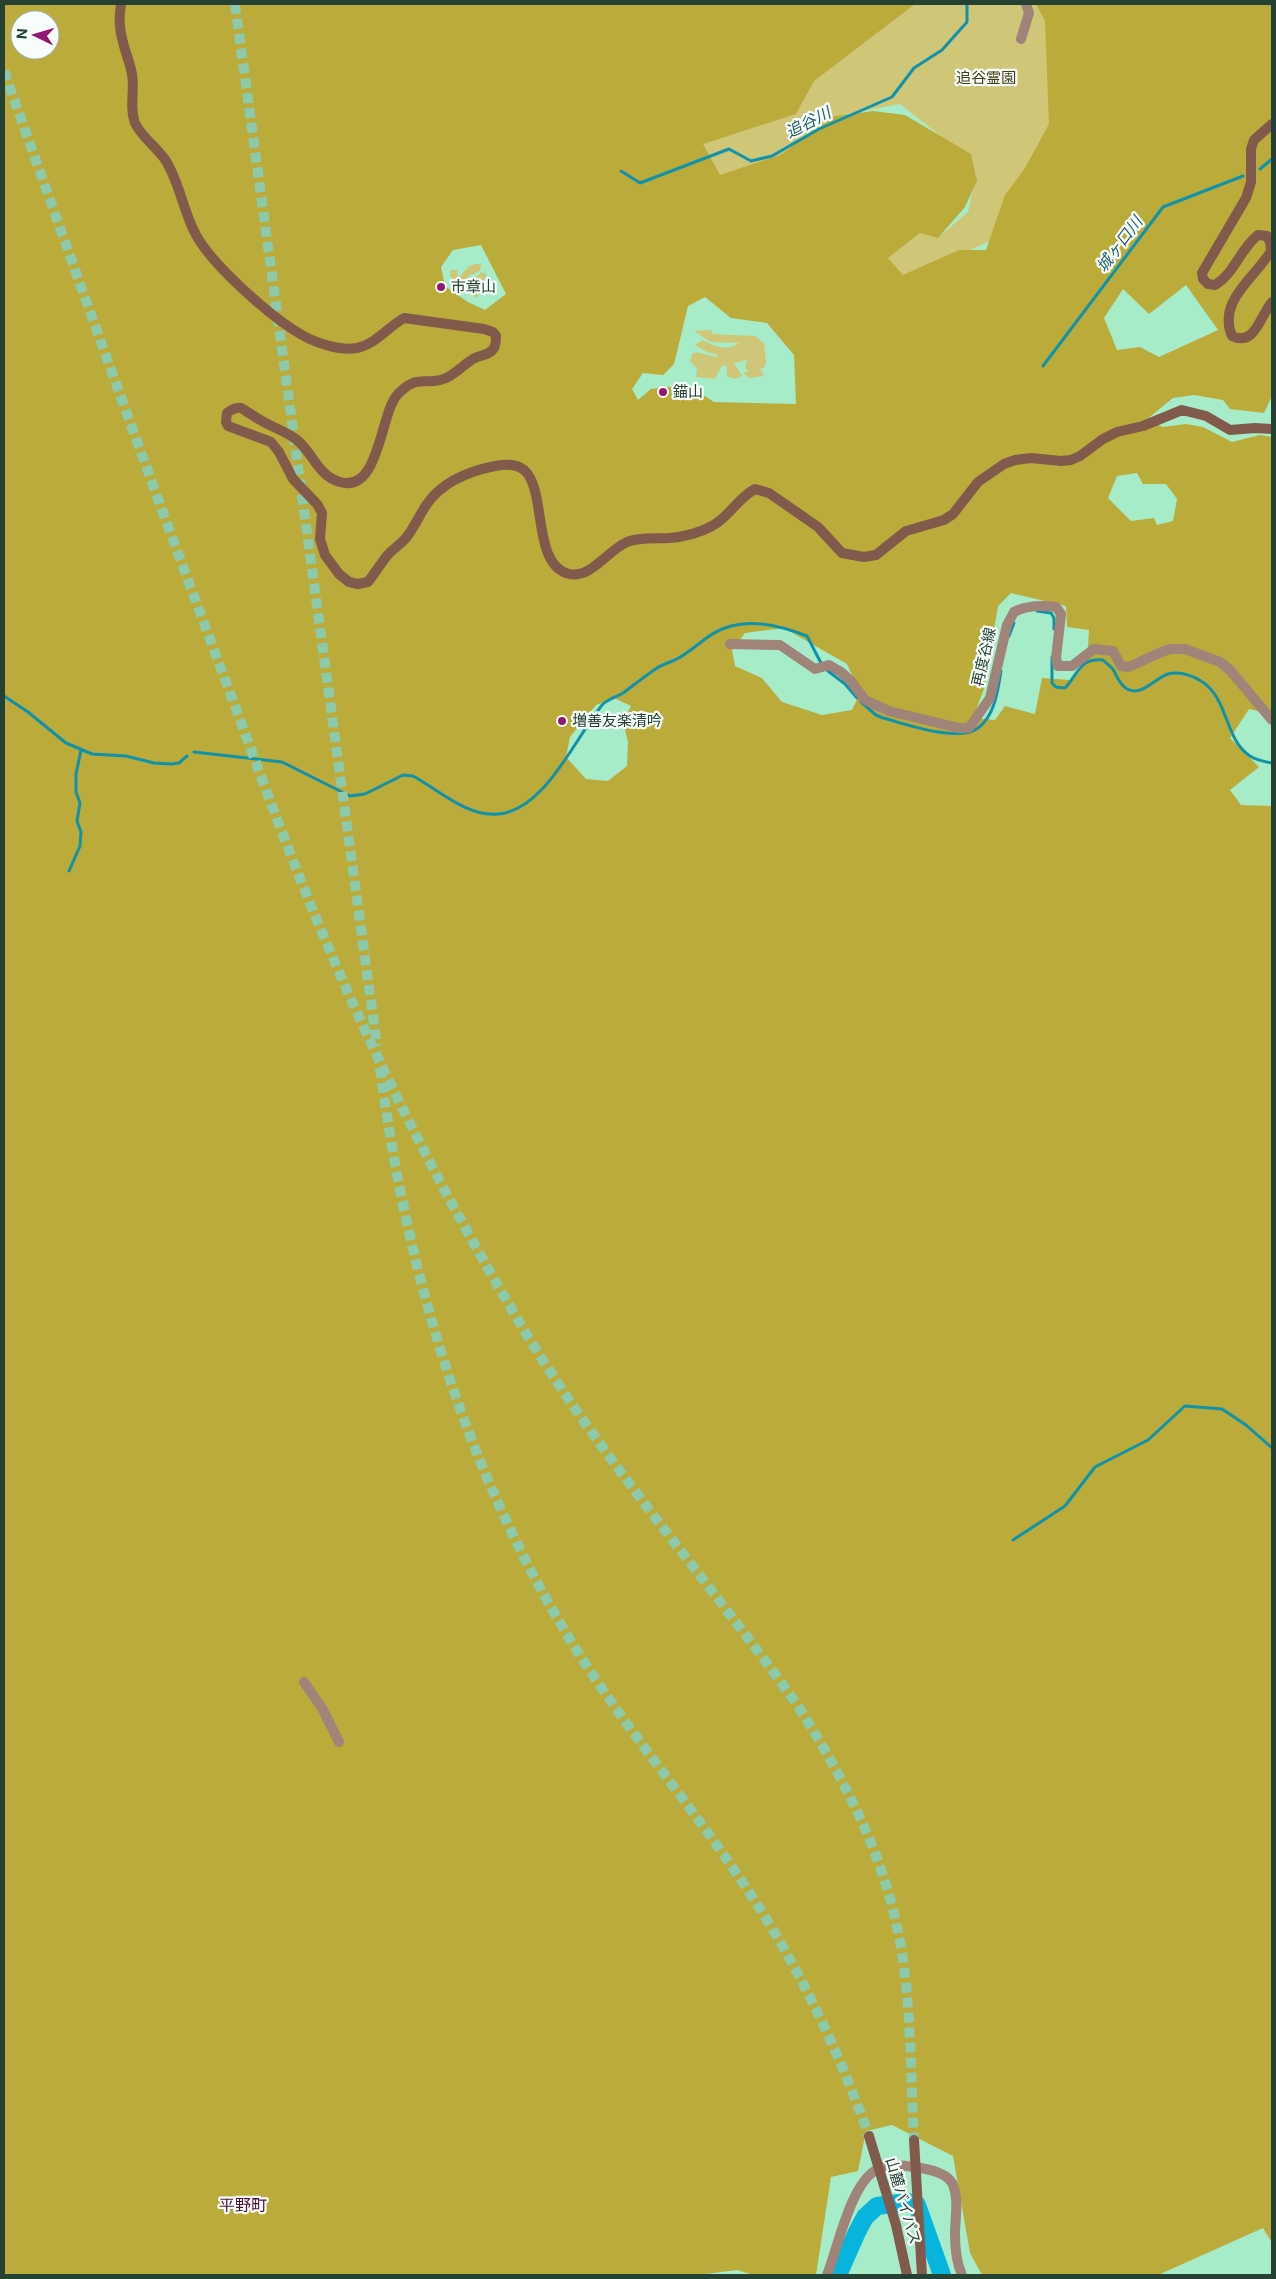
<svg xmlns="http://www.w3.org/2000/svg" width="1276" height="2279" font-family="Inter,'Noto Sans JP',sans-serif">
	<rect width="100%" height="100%" fill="#a7ecc9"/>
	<g fill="#d0c678">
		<polygon points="904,4 1050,4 1061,129 990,241 892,286 883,254 927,229 941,235 968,212 976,174 962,153 900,104 837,116 810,151 710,179 701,140 819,74"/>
		<path d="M 476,264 L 481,264 L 480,271 L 469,276 L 468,281 L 474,281 L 481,272 L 487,274 L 482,284 L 472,288 L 478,292 L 477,298 C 469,294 456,283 450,276 L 451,270 L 457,270 L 458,278 L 469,266 Z"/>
		<path d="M 711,330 L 713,334 L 755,336 L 764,343 L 766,363 L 764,368 L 760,369 L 764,376 L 749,378 L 743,373 L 749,371 L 745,368 L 747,360 L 734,363 L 742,376 L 735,379 L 727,376 L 726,365 L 721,367 L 715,379 L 696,377 L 697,368 L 690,362 L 692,354 L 696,352 L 716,357 L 718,355 L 707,352 L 695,345 L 703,340 C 714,346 728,352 739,343 L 711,342 L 694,331 Z"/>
	</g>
	<path fill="#baab3a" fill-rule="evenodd" d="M 4,4 L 915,4 L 814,81 L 796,114 L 703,144 L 720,175 L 780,155 L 835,116 L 873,111 L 905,115 L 971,154 L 977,181 L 965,207 L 938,238 L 920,233 L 888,258 L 903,275 L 959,250 L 986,250 L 1005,195 L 1025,168 L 1049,124 L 1045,21 L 1036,4 L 1272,4 L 1272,396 L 1264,413 L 1230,409 L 1223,400 L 1194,395 L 1173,398 L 1146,420 L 1163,427 L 1186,424 L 1203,427 L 1232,442 L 1260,435 L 1272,437 L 1272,714 L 1249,709 L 1230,738 L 1259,767 L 1230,790 L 1241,805 L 1272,806 L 1272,2243 L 1263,2228 L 1158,2275 L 982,2275 L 970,2253 L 953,2156 L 892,2125 L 866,2131 L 858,2171 L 831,2177 L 816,2275 L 754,2275 L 737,2270 L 698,2275 L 4,2275 ZM 20,20 L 50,20 L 50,50 L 20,50 ZM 481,245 L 506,294 L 485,310 L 468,302 L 445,286 L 441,267 L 453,250 ZM 1186,285 L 1218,330 L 1159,357 L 1140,347 L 1117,350 L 1104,318 L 1123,289 L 1149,314 ZM 705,297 L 731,318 L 767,323 L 794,355 L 796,404 L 714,402 L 688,385 L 651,389 L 638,400 L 632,389 L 643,373 L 663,375 L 674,364 L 688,306 ZM 1137,473 L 1143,484 L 1166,484 L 1177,499 L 1173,521 L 1157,525 L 1154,518 L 1131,521 L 1108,498 L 1117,476 ZM 1011,593 L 1066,606 L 1067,627 L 1089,630 L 1087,661 L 1070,680 L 1042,678 L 1035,714 L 1005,706 L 995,720 L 973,718 L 984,689 L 998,606 ZM 784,628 L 847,664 L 860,693 L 852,710 L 822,715 L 782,702 L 762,678 L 735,666 L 732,650 L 745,633 ZM 614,698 L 631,706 L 623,722 L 628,742 L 627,766 L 608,781 L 586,779 L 566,757 L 570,737 L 596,705 Z"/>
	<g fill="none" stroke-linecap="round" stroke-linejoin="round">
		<g stroke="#1092aa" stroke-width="3">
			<polyline points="1260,169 1272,159"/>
			<polyline points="621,171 640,183 729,149 751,161 772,156 819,129 892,97 914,68 942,50 967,22 967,4"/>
			<polyline points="1043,366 1163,207 1243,176"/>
			<polyline points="1037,611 1051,613 1054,618 1054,629"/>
			<polyline points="1009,636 1014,623"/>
			<path d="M 1052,657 L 1052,683 L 1056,687 L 1065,688 C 1079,673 1079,658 1103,660 C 1106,663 1112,667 1114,671 C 1117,677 1120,685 1127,689 C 1142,697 1155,678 1168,674 C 1178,671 1192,675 1201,681 C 1229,698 1224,739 1250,756 C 1256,760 1266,762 1272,763"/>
			<polyline points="4,696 28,712 66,743 92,754 126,756 154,763 171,764 179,763 187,756"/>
			<path d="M 861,702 L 876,715 L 883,718 C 906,724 958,743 978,728 C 995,716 998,689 1001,671"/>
			<path d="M 194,752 L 282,762 L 350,796 L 365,794 L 403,775 L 413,776 C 439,790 467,817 498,814 C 545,811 576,736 603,704 C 608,699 616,697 623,693 C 634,685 645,676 657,668 C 663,664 671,662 677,659 C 699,647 709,630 736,625 C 758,620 786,628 807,636 L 821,663 L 828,671 L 845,684 L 857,698"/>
			<polyline points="69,871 80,846 81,832 77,821 80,803 76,792 76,774 81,750"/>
			<polyline points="1013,1540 1065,1506 1095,1467 1148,1440 1185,1406 1222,1409 1246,1425 1272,1448"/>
		</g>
		<polyline stroke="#07b4dd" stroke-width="18" points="838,2275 857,2232 865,2217 877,2206 908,2202 917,2205 942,2275"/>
		<g stroke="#8dcaab" stroke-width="10" stroke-dasharray="10 5" stroke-linecap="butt">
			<polyline points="235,4 377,1046"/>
			<path d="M 4,71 C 72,262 140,452 211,642 C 250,745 286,849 330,951 C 386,1083 453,1212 527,1335 C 607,1466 709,1581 798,1706 C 840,1772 879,1845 896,1922 C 912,1992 910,2068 914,2140"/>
			<path d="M 380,1068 C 406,1264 460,1455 562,1626 C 614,1715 683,1794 741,1880 C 795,1959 837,2046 869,2136"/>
		</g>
		<g stroke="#a08379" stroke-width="10">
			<polyline points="1021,39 1029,13 1026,4"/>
			<path d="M 730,644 L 780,645 L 815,669 L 829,665 L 841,672 L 851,681 L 865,700 L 889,711 L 959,728 L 969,728 L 990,698 L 1007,625 L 1014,612 C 1027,605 1041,605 1056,607 L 1061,614 L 1056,658 L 1058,666 L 1072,666 L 1094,649 L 1113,651 L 1121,666 L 1129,667 L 1159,653 L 1170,649 L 1185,649 L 1220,662 L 1230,670 L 1272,720"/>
			<polyline points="304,1682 322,1708 339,1742"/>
			<path d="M 827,2275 C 838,2248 850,2185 876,2170 C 889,2162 907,2166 921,2168 C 932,2170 949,2174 953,2185 C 959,2200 955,2219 955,2234 C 955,2247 957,2264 962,2275"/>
		</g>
		<g stroke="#815a4b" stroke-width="10">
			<path d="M 121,4 C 120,11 119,19 120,26 C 121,43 129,58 132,74 C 135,90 129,107 135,123 C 142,138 157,147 166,161 C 179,182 183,209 194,231 C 209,263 272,318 302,335 C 316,343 340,351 357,348 C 376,344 388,327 404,318 L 484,329 L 493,332 L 496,336 C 496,340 496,344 494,348 C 490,355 481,355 475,358 C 465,363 457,373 446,378 C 427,387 419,372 398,394 C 380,412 380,494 340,482 C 318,476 313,453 297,440 C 285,430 267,426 254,416 C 250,414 245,410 241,408 C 236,407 231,410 227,413 L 226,422 L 228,426 L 271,442 L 279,452 L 293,479 L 317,504 L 322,513 L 320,539 L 325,555 L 339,574 L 349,582 L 358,584 L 368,582 C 374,574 380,565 386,557 C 391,550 399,546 405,539 C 414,529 419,515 427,504 C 442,482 470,471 495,466 C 506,464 519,463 527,473 C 546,497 533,565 569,574 C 591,579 608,550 627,542 C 640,537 655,539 669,538 C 683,537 699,533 712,526 C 729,517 738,498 755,489 L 769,493 L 818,527 L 842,553 L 864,557 L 876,555 L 906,531 L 944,520 L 953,514 L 978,482 L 1004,464 L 1015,460 L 1031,458 L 1061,461 L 1071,460 L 1080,456 L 1103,439 L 1117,432 L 1143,426 L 1182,410 L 1206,416 L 1230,430 L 1255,428 L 1272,429"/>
			<path d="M 1272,124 L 1254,140 L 1251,149 L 1251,182 L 1246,198 L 1202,273 L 1203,279 L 1208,284 L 1215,285 C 1235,273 1240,249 1258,235 L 1267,236 L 1270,242 L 1271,251 C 1255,278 1217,301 1232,336 C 1255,347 1260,316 1272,302"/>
			<polyline points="869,2136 896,2225 907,2275"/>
			<polyline points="914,2140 922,2275"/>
		</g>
	</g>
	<g fill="#931773" stroke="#f7fdfa" stroke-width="2">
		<circle cx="441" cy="287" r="5"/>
		<circle cx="663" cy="392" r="5"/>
		<circle cx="562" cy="721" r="5"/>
	</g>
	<g text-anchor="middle" stroke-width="4.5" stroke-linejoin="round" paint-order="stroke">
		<g font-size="15" fill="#453f11" stroke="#f7fdfa">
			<text x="986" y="83">追谷霊園</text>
		</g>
		<g font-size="15" fill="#254133" stroke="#f7fdfa" text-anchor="start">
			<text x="451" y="292">市章山</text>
			<text x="673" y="397">錨山</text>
			<text x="572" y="726">増善友楽清吟</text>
		</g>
		<g font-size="15" fill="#254133" stroke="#f7fdfa">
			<text transform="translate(984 657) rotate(-77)" y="5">再度谷線</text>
			<text transform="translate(903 2201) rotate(74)" y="5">山麓バイパス</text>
		</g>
		<g font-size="16" font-style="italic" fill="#275f70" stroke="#f7fdfa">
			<text transform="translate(808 122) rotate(-27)" y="6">追谷川</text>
			<text transform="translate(1119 244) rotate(-53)" y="6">城ヶ口川</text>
		</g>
		<g font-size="16" fill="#491039" stroke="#f7fdfa">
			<text x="243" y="2211">平野町</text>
		</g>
	</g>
	<rect width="1276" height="2279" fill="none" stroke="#254133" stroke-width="10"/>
	<g transform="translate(35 35) rotate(275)"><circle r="24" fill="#f7fdfa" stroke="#a3b2aa"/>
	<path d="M0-4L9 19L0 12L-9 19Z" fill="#931773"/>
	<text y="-8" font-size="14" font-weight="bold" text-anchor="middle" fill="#254133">N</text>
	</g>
</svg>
